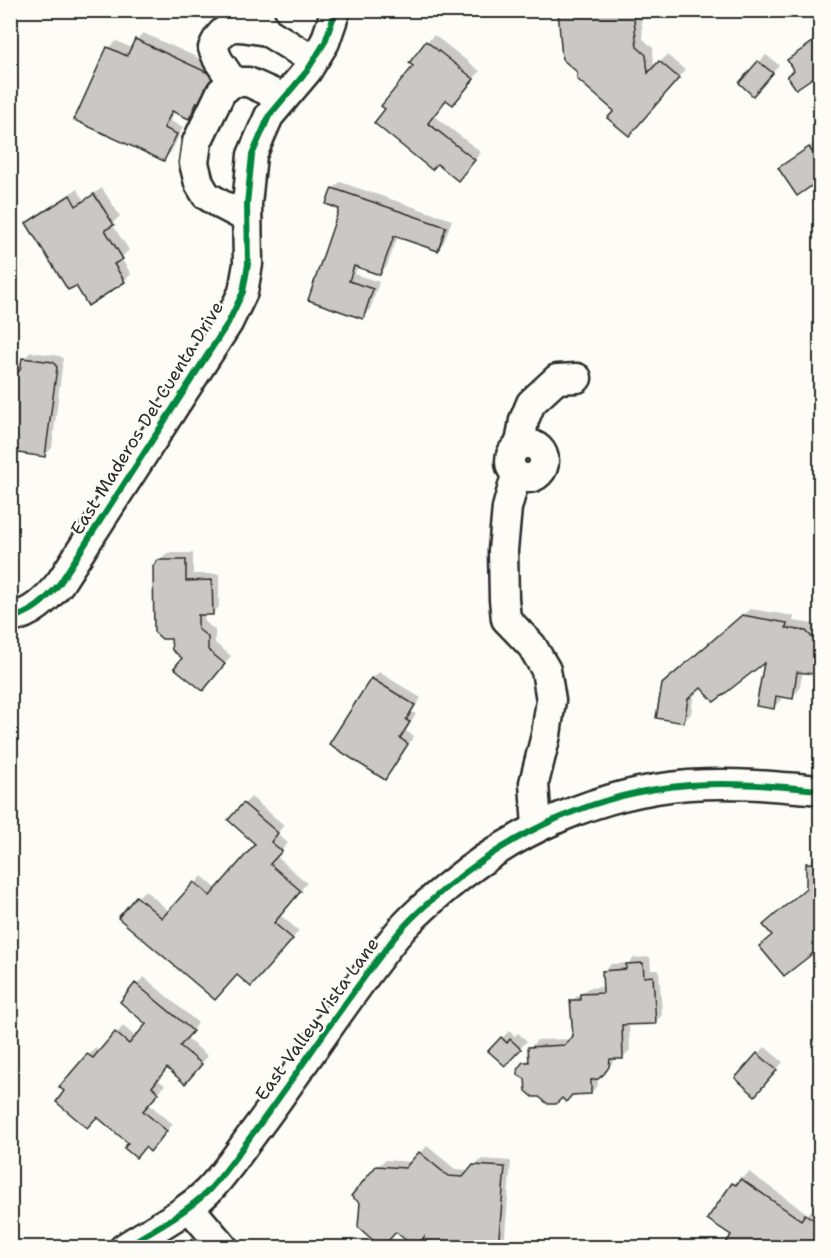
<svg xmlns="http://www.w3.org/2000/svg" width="831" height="1258" font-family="'Shantell Sans',sans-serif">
	<rect width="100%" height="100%" fill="#fdfcf7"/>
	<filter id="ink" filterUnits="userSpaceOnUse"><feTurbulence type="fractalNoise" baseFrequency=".0167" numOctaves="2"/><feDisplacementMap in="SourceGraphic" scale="12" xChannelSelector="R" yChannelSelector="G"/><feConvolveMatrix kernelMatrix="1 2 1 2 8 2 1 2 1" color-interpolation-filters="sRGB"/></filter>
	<g filter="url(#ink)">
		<g fill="#0003">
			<polygon points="559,10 641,10 643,39 653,48 654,68 667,55 685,70 636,127 616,110 578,71"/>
			<polygon points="143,33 221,68 209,95 200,101 196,110 189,117 175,111 170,121 183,127 171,152 164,159 109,48 116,41 132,48 136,40"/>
			<polygon points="434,35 480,71 460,96 447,99 434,116 481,152 465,172 438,163 432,168 415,66 427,42"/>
			<polygon points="820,36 820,83 815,74 789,76 795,70 789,60"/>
			<polygon points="766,55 779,65 760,87 741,83"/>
			<polygon points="817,141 820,147 820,179 797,194 780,168"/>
			<polygon points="340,182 452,220 444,242 437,249 398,236 387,266 380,273 358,266 355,274 379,282 370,310 363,317 310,299 341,208 333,189"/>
			<polygon points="102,188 120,216 112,224 129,250 121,258 131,274 124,281 76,284 28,223 35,216 77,189 84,200"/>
			<polygon points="31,352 60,356 63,359 52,448 45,455 10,448 10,358 22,371 23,359"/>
			<polygon points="167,553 193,553 193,574 219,574 219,607 212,614 204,614 205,622 215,630 215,643 231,656 210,682 184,658 159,561"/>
			<polygon points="750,609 794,616 793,621 814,624 820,632 820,666 814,673 803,671 799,690 792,697 782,695 781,700 774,707 766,659 702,686 694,692 691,714 684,721 671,677"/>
			<polygon points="379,672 421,698 412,712 416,714 406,731 414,736 392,771 385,778 331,744 372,679"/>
			<polygon points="251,797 284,825 277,834 288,843 276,856 307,883 280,915 299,931 258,978 237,974 222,991 138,897 145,890 170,912 202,876 218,890 257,844 244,804"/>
			<polygon points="815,857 820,857 820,946 803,962 799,962 774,935 807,888 808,864"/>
			<polygon points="650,957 651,970 659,970 662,1015 655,1022 629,1024 630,1050 623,1057 616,1057 611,1065 598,1077 598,1085 591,1093 562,1096 540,1095 524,1063 530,1057 530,1048 537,1040 573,1039 575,1037 571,1001 588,988 604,987 604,971 611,964 629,963 634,958"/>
			<polygon points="144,977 198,1023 186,1038 208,1056 192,1075 167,1067 157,1079 165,1085 149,1104 173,1124 157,1143 145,1146 130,1142 61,1087 95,1048 100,1052 123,1026 137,1038 148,1024 137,984"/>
			<polygon points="509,1031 515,1036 518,1033 527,1041 505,1064 502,1038"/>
			<polygon points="765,1047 783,1062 762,1086 737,1078"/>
			<polygon points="10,1104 18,1110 19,1119 10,1129"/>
			<polygon points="427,1146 455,1169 470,1170 482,1159 511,1161 504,1248 425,1248 426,1234 377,1167 385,1160 412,1162"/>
			<polygon points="749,1172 808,1214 814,1208 820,1213 820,1248 725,1248 734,1235 709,1218 734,1184 741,1176 743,1178"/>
			<polygon points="10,1190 16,1200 10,1206"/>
		</g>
		<g fill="#c9c8c4" stroke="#2b2b2b" stroke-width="1.5">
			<polygon points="558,10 633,10 637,47 646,55 648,73 659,61 679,78 629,136 607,118 614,111 577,79 577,72 562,59"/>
			<polygon points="820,37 820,86 814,77 796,89 787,76 794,71 787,60"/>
			<polygon points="135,39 215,76 202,103 197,102 189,119 172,111 164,128 177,134 164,161 74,120 107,47 127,56"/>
			<polygon points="426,41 474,79 453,105 446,100 428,123 475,160 458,181 437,164 432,170 374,123 385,109 381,106 413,66 409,63"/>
			<polygon points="758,61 773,73 753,96 739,83"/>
			<polygon points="809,147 820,164 820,180 797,196 778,168"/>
			<polygon points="332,188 446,227 438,251 394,236 380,275 354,266 349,281 373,289 363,319 308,300 339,209 326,204"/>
			<polygon points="94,194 114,225 105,230 123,259 114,264 125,282 88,306 76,286 68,290 26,223 70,195 76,206"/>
			<polygon points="22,358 53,362 57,367 45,457 12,452 10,450 10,373 13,376 20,370"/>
			<polygon points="158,560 186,560 186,581 212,580 213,615 198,615 198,629 208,637 208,650 225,664 203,691 174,668 182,658 172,650 171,639 162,639 154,632 153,566"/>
			<polygon points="742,615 787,623 786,628 806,631 819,645 814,674 797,672 793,699 776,696 774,709 756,706 764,663 714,702 701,688 688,699 684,723 656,718 662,684"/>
			<polygon points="371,678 415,705 406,720 410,722 400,738 408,744 385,780 329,744"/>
			<polygon points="243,803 278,833 271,842 282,851 270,864 301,891 274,923 293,939 251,987 237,975 215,1000 118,918 136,896 162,918 194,882 210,896 255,844 228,820"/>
			<polygon points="806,863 820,864 820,948 784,976 759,946 772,935 763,925 806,888"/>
			<polygon points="643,963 644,977 653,976 656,1024 622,1025 623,1059 610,1059 609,1067 604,1074 598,1079 591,1080 591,1094 572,1095 566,1102 562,1098 556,1104 548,1104 539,1097 533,1097 526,1091 525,1079 518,1075 518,1068 523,1062 529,1062 528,1047 565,1045 573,1036 570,1000 580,1000 580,994 603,993 602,971 626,969 626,964"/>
			<polygon points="135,983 193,1031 180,1046 202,1064 185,1084 167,1068 152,1087 159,1093 143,1111 167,1131 150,1152 145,1147 136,1158 124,1148 128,1143 97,1117 87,1128 56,1102 64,1091 59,1087 87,1054 93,1058 115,1032 129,1044 146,1024 120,1002"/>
			<polygon points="501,1037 507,1043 510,1039 521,1049 505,1066 488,1051"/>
			<polygon points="757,1053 777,1070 755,1096 735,1078"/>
			<polygon points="419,1152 448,1176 463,1177 473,1165 505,1167 498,1248 424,1248 424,1237 415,1248 396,1232 382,1248 358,1227 360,1203 351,1196 376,1166 405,1168"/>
			<polygon points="741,1179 801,1220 805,1214 820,1224 820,1248 723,1248 731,1235 707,1219 732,1183 736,1185"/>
		</g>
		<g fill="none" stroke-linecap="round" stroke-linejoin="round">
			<defs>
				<g id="minor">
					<polyline points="258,15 266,31 313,60"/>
					<path d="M 233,82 L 218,60 L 213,48 C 225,19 241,27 266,31"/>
					<polyline points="247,218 222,205 206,195 199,183 194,163 197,142 221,92 233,82 248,82 284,98"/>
					<circle cx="527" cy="461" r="17"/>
					<polyline points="520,444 524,420 531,403 557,379 577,378"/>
					<polyline points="516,475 507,508 503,550 504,599 506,619 532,646 546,670 551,700 546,735 534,783 537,827"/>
					<path d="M 10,618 C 32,614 46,600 60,583 L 228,323 L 243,292 L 248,264 L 247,204 L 252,155 L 269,116 L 307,71 L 325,42 L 336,10"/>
					<polyline points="189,1207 224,1248"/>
					<path d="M 124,1248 C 151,1230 183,1215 207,1192 C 226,1173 241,1149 257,1128 C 304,1065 346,998 395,937 C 410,918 429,902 447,887 C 516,830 599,792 689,785 C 733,782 777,786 820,790"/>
				</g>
			</defs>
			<use href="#minor" stroke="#2b2b2b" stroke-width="33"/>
			<use href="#minor" stroke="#fdfcf7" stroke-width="28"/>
			<defs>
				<g id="cycleway">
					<path d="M 10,618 C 32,614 46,600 60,583 L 228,323 L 243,292 L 248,264 L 247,204 L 252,155 L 269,116 L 307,71 L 325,42 L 336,10"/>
					<path d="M 124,1248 C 151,1230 183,1215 207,1192 C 226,1173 241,1149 257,1128 C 304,1065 346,998 395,937 C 410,918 429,902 447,887 C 516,830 599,792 689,785 C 733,782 777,786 820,790"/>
				</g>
			</defs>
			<use href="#cycleway" stroke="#fdfcf7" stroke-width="10"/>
			<use href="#cycleway" stroke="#00873e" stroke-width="6"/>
		</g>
	</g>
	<g text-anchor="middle" stroke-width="5" stroke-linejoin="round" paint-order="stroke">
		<g font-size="18" fill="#2b2b2b" stroke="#fdfcf7">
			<text transform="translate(147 418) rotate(-58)" y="6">East Maderos Del Cuenta Drive</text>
			<text transform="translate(317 1019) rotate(-54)" y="6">East Valley Vista Lane</text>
		</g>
	</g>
	<rect width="831" height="1258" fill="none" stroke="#fdfcf7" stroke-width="36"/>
	<rect x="18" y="18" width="795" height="1222" fill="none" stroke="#2b2b2b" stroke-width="2" filter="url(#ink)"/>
</svg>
